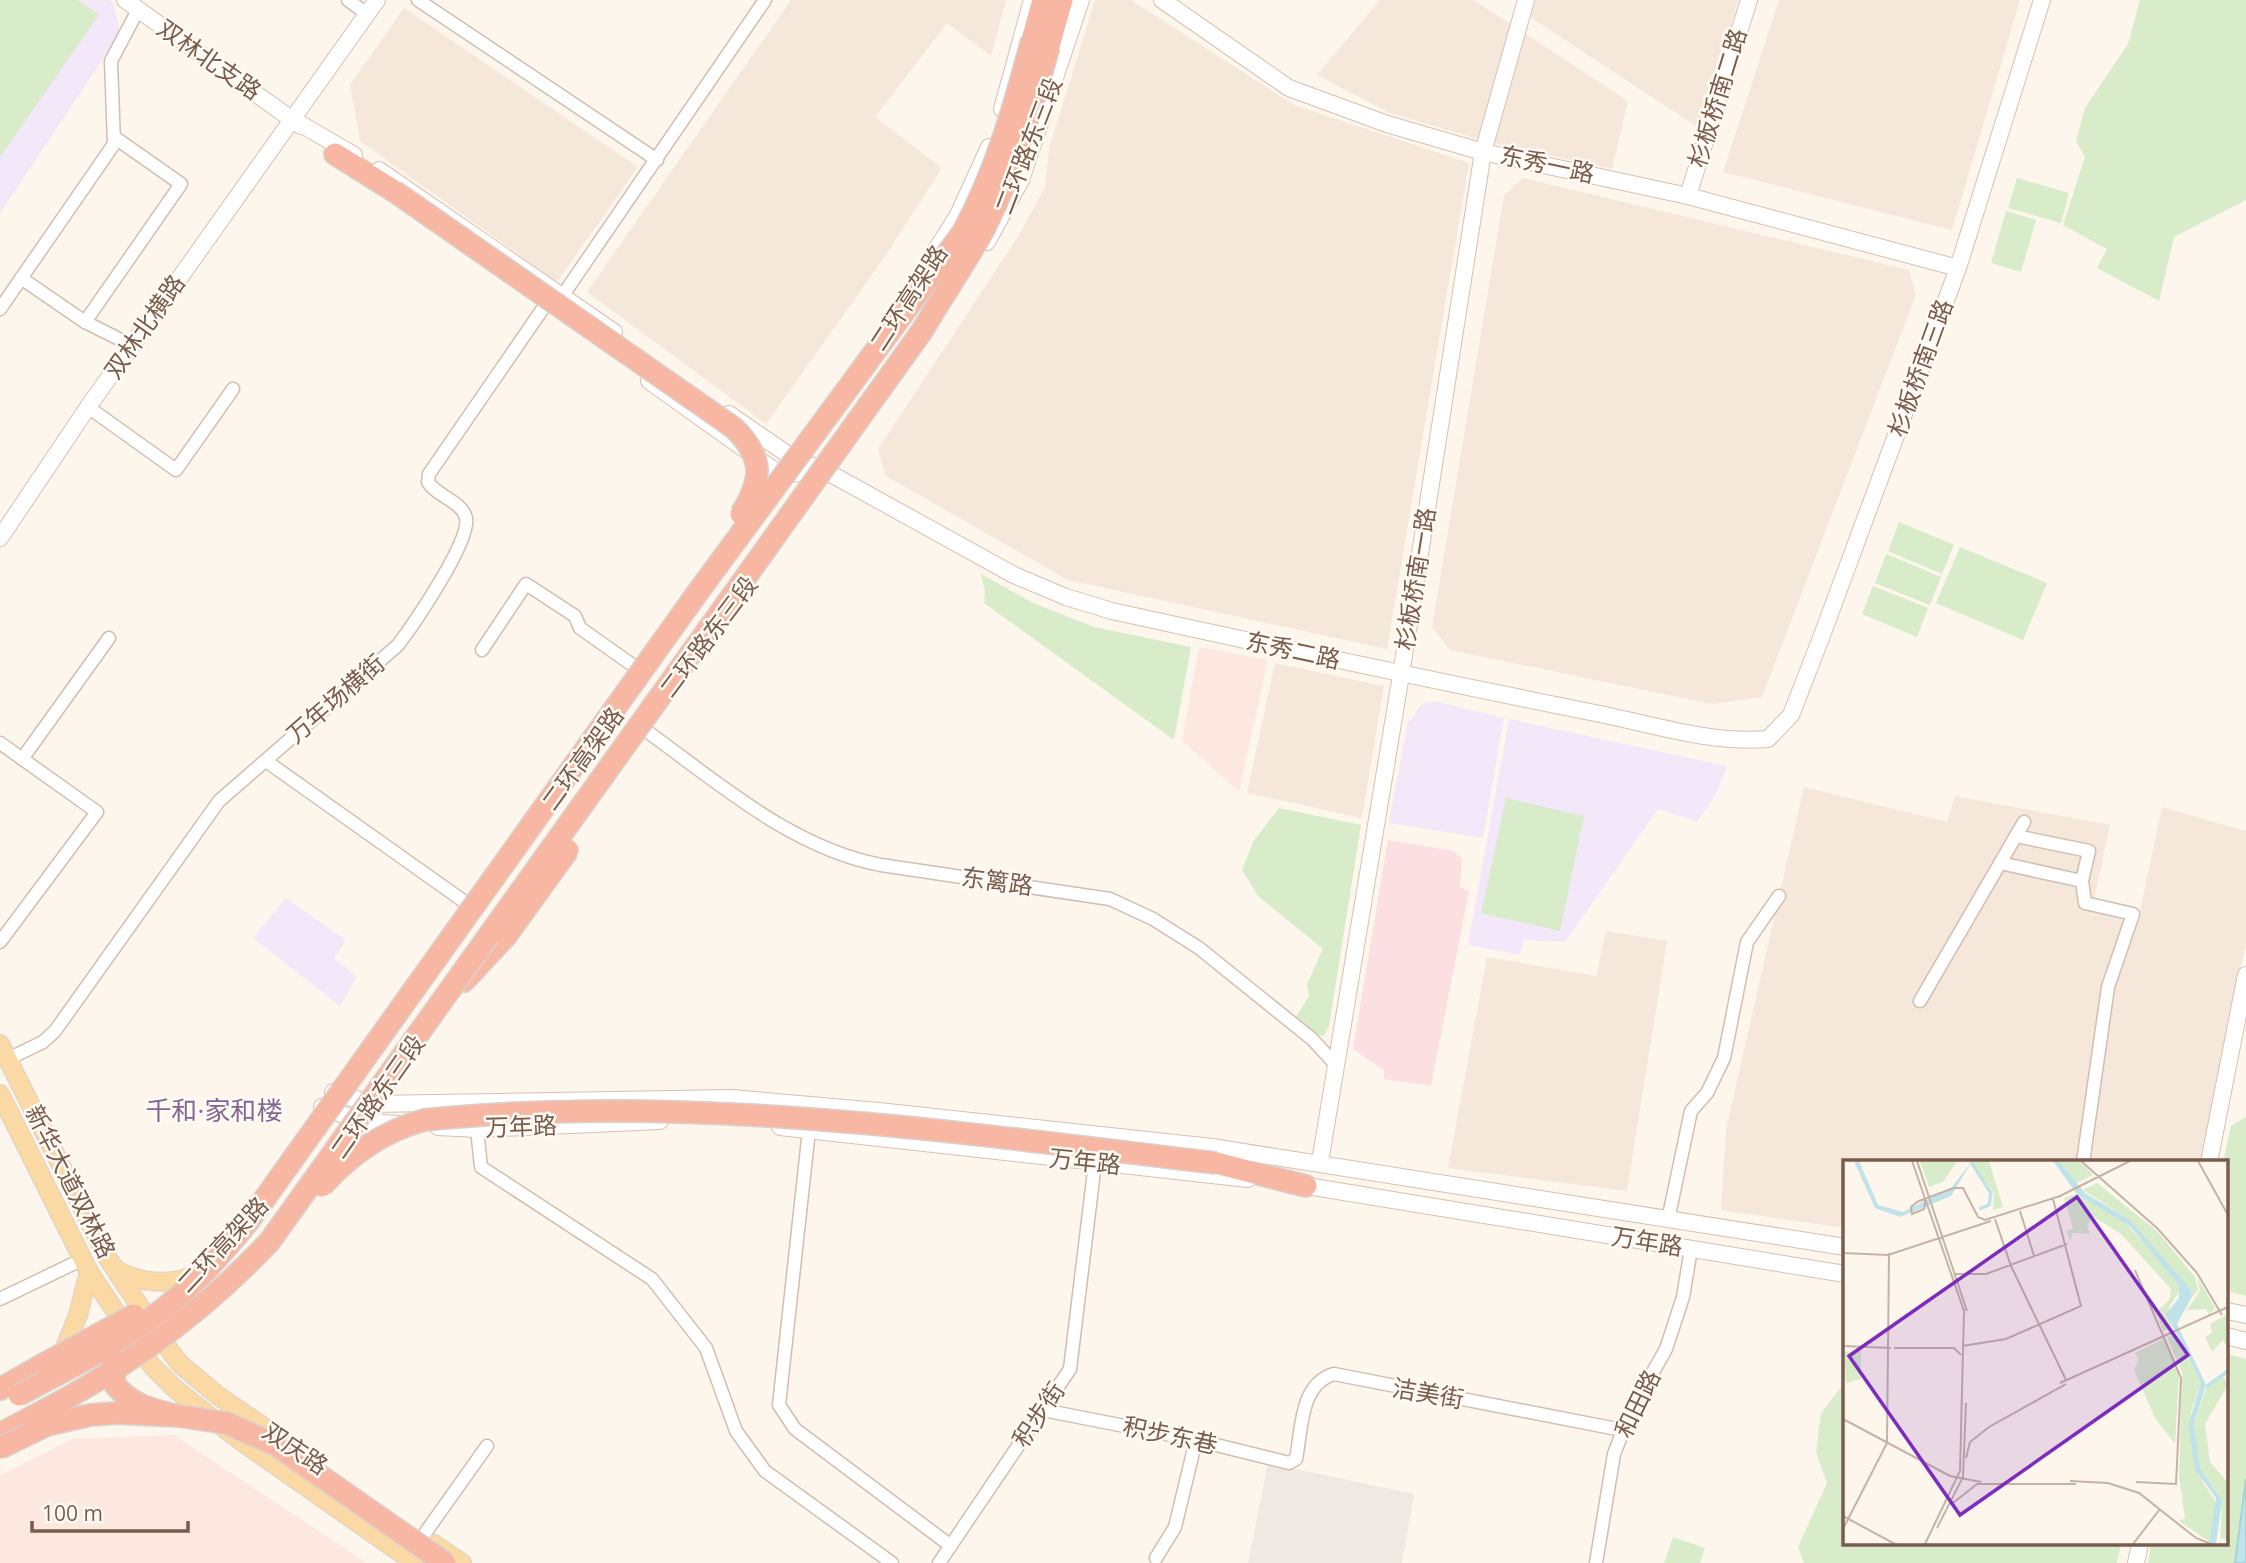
<svg xmlns="http://www.w3.org/2000/svg" width="2246" height="1563" font-family="'Open Sans','Noto Sans SC',sans-serif">
	<rect width="100%" height="100%" fill="#fdf6ec"/>
	<g fill="#f5e8da">
		<polygon points="791,0 1006,0 991,56 947,23 875,117 942,168 886,255 766,424 587,292"/>
		<polygon points="1095,0 1131,0 1294,105 1469,163 1387,649 1068,580 886,476 878,449 1019,235 1045,187 1049,149"/>
		<polygon points="1380,0 1474,0 1628,101 1612,169 1488,142 1390,113 1317,75"/>
		<polygon points="1535,0 1738,0 1708,112 1696,126 1530,17"/>
		<polygon points="1779,0 2020,0 1952,230 1723,172"/>
		<polygon points="404,8 638,167 557,282 360,141 350,85"/>
		<polygon points="1523,178 1909,270 1916,295 1762,697 1712,704 1450,650 1432,627 1504,195"/>
		<polygon points="1275,663 1384,686 1362,818 1247,793"/>
		<polygon points="1804,787 1947,822 1955,796 2110,825 2094,900 2140,911 2162,807 2246,831 2246,943 2202,1162 1845,1162 1845,1228 1721,1210 1726,1129"/>
		<polygon points="1606,931 1667,941 1627,1191 1448,1168 1487,957 1596,976"/>
	</g>
	<g fill="#fde8e0">
		<polygon points="1199,647 1268,660 1239,792 1182,740"/>
		<polygon points="174,1435 367,1563 0,1563 0,1475 73,1439"/>
	</g>
	<polygon fill="#efe9e4" points="1268,1463 1414,1494 1402,1563 1248,1563"/>
	<g fill="#f3e8fa">
		<polygon points="0,0 109,0 114,4 120,33 0,213"/>
		<polygon points="1434,701 1504,718 1483,838 1389,823 1407,725 1422,704"/>
		<polygon points="1509,719 1727,766 1716,794 1697,822 1658,809 1565,942 1524,940 1520,955 1468,945"/>
		<polygon points="286,898 346,940 334,958 357,977 340,1006 253,938"/>
	</g>
	<polygon fill="#fbdfe3" points="1388,840 1454,851 1462,859 1460,887 1469,891 1431,1086 1384,1079 1384,1070 1353,1049"/>
	<g fill="#d8ecc9">
		<polygon points="0,0 78,0 99,15 0,157"/>
		<polygon points="2140,0 2246,0 2246,200 2174,237 2159,301 2097,268 2107,249 2063,225 2085,157 2076,141 2085,108 2128,44"/>
		<polygon points="2017,178 2069,193 2061,223 2008,208"/>
		<polygon points="2006,211 2036,220 2021,272 1991,263"/>
		<polygon points="1899,522 1954,545 1942,574 1888,551"/>
		<polygon points="1960,547 2047,583 2023,640 1936,603"/>
		<polygon points="1886,554 1941,577 1930,605 1875,583"/>
		<polygon points="981,574 1033,603 1094,627 1191,647 1174,740 984,603 985,592"/>
		<polygon points="1873,586 1928,608 1917,637 1862,614"/>
		<polygon points="1506,798 1584,816 1560,931 1481,913"/>
		<polygon points="1279,808 1361,825 1329,1026 1324,1036 1317,1035 1296,1017 1309,996 1307,984 1323,949 1258,896 1242,870 1254,840"/>
		<polygon points="2246,1117 2246,1296 2227,1291 2227,1162 2223,1162 2231,1126"/>
		<polygon points="2227,1354 2246,1359 2246,1479 2235,1563 2148,1563 2151,1544 2227,1544"/>
		<polygon points="1845,1382 1845,1544 2121,1544 2117,1563 1804,1563 1798,1547 1827,1483 1816,1452 1821,1413"/>
		<polygon points="1673,1537 1705,1548 1700,1563 1664,1563"/>
	</g>
	<polygon fill="#bfe3e8" stroke="#a5d3da" stroke-width="2" points="2246,1479 2246,1563 2235,1563"/>
	<g fill="none" stroke-linecap="round" stroke-linejoin="round">
		<defs>
			<g id="street">
				<polyline points="348,0 367,14"/>
				<polyline points="418,0 657,160"/>
				<polyline points="21,278 85,322 131,345"/>
				<polyline points="563,295 765,0"/>
				<polyline points="0,309 114,144 111,61 138,10"/>
				<polyline points="85,322 181,184 114,137"/>
				<polyline points="88,407 176,470 233,389"/>
				<polyline points="482,650 526,584 575,616 580,628 638,669"/>
				<path d="M 641,727 C 714,779 790,848 881,865 L 1110,899 L 1153,919 L 1199,948 L 1312,1039 L 1336,1065"/>
				<polyline points="0,743 97,812 0,942"/>
				<polyline points="22,759 109,638"/>
				<polyline points="266,761 469,905"/>
				<polyline points="2000,863 2082,881 2089,851 2016,836"/>
				<polyline points="2082,881 2085,903 2133,914 2108,987 2083,1162"/>
				<polyline points="1920,1001 2024,822"/>
				<path d="M 8,1059 L 43,1042 L 55,1031 L 219,801 L 398,645 C 413,625 471,541 466,518 C 462,501 436,496 428,482 L 429,474 L 544,307"/>
				<polyline points="477,1129 481,1167 652,1279 706,1348 736,1431 765,1471 892,1563"/>
				<polyline points="809,1130 779,1405 795,1429 951,1546"/>
				<polyline points="1668,1220 1691,1111 1707,1093 1724,1058 1747,942 1779,896"/>
				<polyline points="0,1299 83,1259"/>
				<path d="M 1043,1410 L 1196,1440 L 1289,1463 L 1296,1459 C 1302,1428 1300,1384 1334,1374 L 1622,1430"/>
				<polyline points="423,1536 487,1446"/>
				<polyline points="1156,1558 1175,1527 1196,1440"/>
				<polyline points="939,1563 1070,1369 1095,1163"/>
				<polyline points="1596,1563 1614,1454 1630,1413 1666,1349 1683,1297 1691,1249"/>
			</g>
			<g id="secondary">
				<polyline points="125,0 301,126"/>
				<polyline points="1162,0 1289,88 1387,124 1483,152 1688,196 1958,268"/>
				<polyline points="1002,109 1032,0"/>
				<polyline points="292,119 354,155"/>
				<polyline points="379,170 614,332"/>
				<polyline points="1688,196 1749,0"/>
				<polyline points="987,242 1021,180 1081,0"/>
				<polyline points="922,272 958,215 989,147"/>
				<polyline points="649,381 778,473 821,474"/>
				<path d="M 729,414 L 790,456 L 831,474 L 1014,575 L 1066,597 L 1112,611 C 1271,646 1431,680 1590,712 C 1648,723 1709,744 1768,739 L 1791,715 L 1821,638 L 1958,268 L 2042,0"/>
				<polyline points="0,538 88,407 377,0"/>
				<polyline points="333,1092 372,1104 731,1098 879,1111 1212,1147 1845,1247"/>
				<polyline points="322,1107 361,1121 408,1125"/>
				<polyline points="438,1127 477,1129 660,1121"/>
				<polyline points="780,1127 1248,1179"/>
				<polyline points="1320,1162 1401,675 1483,152 1526,0"/>
				<polyline points="2209,1162 2246,975"/>
				<polyline points="1295,1184 1845,1274"/>
				<polyline points="2227,1311 2246,1315"/>
				<polyline points="2227,1336 2246,1341"/>
				<polyline points="2136,1563 2140,1544"/>
			</g>
			<g id="primary">
				<polyline points="0,1044 107,1257 164,1343 180,1364 217,1395 287,1443"/>
				<polyline points="0,1094 89,1272 152,1366 173,1387 234,1436 415,1563"/>
				<path d="M 115,1269 C 140,1284 172,1286 197,1274"/>
				<polyline points="61,1358 78,1315 89,1272"/>
				<polyline points="434,1544 462,1563"/>
			</g>
			<g id="highway">
				<polyline points="1032,40 1043,0"/>
				<polyline points="1049,46 1062,0"/>
				<polyline points="335,154 394,191"/>
				<polyline points="464,981 506,936"/>
				<polyline points="1216,1163 1306,1186"/>
				<polyline points="0,1389 44,1364"/>
				<polyline points="0,1434 32,1417"/>
			</g>
		</defs>
		<use href="#street" stroke="#d1beb0" stroke-width="15"/>
		<use href="#secondary" stroke="#d6c0b0" stroke-width="18"/>
		<use href="#primary" stroke="#dad1cd" stroke-width="20"/>
		<use href="#highway" stroke="#dad1cd" stroke-width="24"/>
		<use href="#street" stroke="#fff" stroke-width="12"/>
		<use href="#secondary" stroke="#fff" stroke-width="16"/>
		<use href="#primary" stroke="#fbd9a5" stroke-width="18"/>
		<use href="#highway" stroke="#f7b7a3" stroke-width="21"/>
		<defs>
			<g id="highway-bridge">
				<path d="M 394,191 L 734,428 C 764,458 763,479 741,514"/>
				<polyline points="506,936 568,850"/>
				<path d="M 322,1186 C 351,1154 382,1132 424,1120 C 688,1093 954,1132 1216,1163"/>
				<path d="M 113,1359 L 115,1385 C 133,1406 153,1410 179,1416"/>
				<polyline points="44,1364 134,1315"/>
				<path d="M 19,1395 C 66,1369 116,1346 158,1313 C 193,1287 221,1255 248,1222 L 698,592 L 963,232 C 996,171 1014,107 1032,40"/>
				<path d="M 32,1417 C 120,1372 202,1314 270,1241 L 922,331 C 942,297 965,264 984,229 C 1014,170 1032,108 1049,46"/>
				<polyline points="0,1448 47,1425 90,1415 116,1413 179,1416 226,1423 276,1445 445,1563"/>
			</g>
		</defs>
		<use href="#highway-bridge" stroke="#dad1cd" stroke-width="24" stroke-linecap="butt"/>
		<use href="#highway-bridge" stroke="#f7b7a3" stroke-width="21"/>
	</g>
	<g text-anchor="middle" stroke-width="5" stroke-linejoin="round" paint-order="stroke">
		<g font-size="24" fill="#7a5c4d" stroke="#fffaf3">
			<text transform="translate(209 60) rotate(35)" y="8">双林北支路</text>
			<text transform="translate(1718 98) rotate(-73)" y="8">杉板桥南二路</text>
			<text transform="translate(1029 146) rotate(-69)" y="8">二环路东三段</text>
			<text transform="translate(1547 165) rotate(12)" y="8">东秀一路</text>
			<text transform="translate(909 298) rotate(-57)" y="8">二环高架路</text>
			<text transform="translate(145 327) rotate(-55)" y="8">双林北横路</text>
			<text transform="translate(1921 368) rotate(-70)" y="8">杉板桥南三路</text>
			<text transform="translate(1416 579) rotate(-81)" y="8">杉板桥南一路</text>
			<text transform="translate(709 637) rotate(-53)" y="8">二环路东三段</text>
			<text transform="translate(1293 651) rotate(12)" y="8">东秀二路</text>
			<text transform="translate(336 699) rotate(-41)" y="8">万年场横街</text>
			<text transform="translate(583 759) rotate(-54)" y="8">二环高架路</text>
			<text transform="translate(997 882) rotate(8)" y="8">东篱路</text>
			<text transform="translate(378 1097) rotate(-55)" y="8">二环路东三段</text>
			<text transform="translate(521 1127) rotate(-2)" y="8">万年路</text>
			<text transform="translate(1085 1162) rotate(6)" y="8">万年路</text>
			<text transform="translate(70 1182) rotate(63)" y="8">新华大道双林路</text>
			<text transform="translate(1647 1242) rotate(9)" y="8">万年路</text>
			<text transform="translate(223 1245) rotate(-47)" y="8">二环高架路</text>
			<text transform="translate(1428 1394) rotate(10)" y="8">洁美街</text>
			<text transform="translate(1638 1404) rotate(-64)" y="8">和田路</text>
			<text transform="translate(1039 1415) rotate(-56)" y="8">积步街</text>
			<text transform="translate(1170 1436) rotate(12)" y="8">积步东巷</text>
			<text transform="translate(295 1449) rotate(34)" y="8">双庆路</text>
		</g>
		<g font-size="26" fill="#846695" stroke="#fffaf3">
			<text x="214" y="1120">千和·家和楼</text>
		</g>
	</g>
	<g transform="translate(1843 1160)">
		<rect width="385" height="385" fill="#fdf6ec"/>
		<path d="M 77,1 L 114,1 L 100,22 L 86,27 ZM 146,1 L 160,47 L 150,50 L 151,33 L 129,2 ZM 216,1 L 236,1 L 250,15 L 234,23 ZM 254,23 L 315,72 L 352,117 L 355,130 L 349,137 L 347,128 L 287,60 L 240,30 ZM 234,34 L 280,60 L 327,111 L 338,129 L 326,147 L 329,167 L 320,171 L 313,152 L 326,140 L 328,129 L 278,74 L 249,56 L 244,66 L 247,74 L 229,73 L 227,82 L 224,71 L 230,68 L 221,38 ZM 354,117 L 372,148 L 366,155 L 363,149 L 344,150 L 357,131 ZM 385,154 L 385,188 L 380,180 L 369,192 L 362,177 L 369,173 L 367,164 ZM 332,174 L 358,222 L 348,252 L 359,321 L 375,345 L 367,382 L 336,361 L 342,358 L 336,317 L 339,213 L 324,177 ZM 320,179 L 336,213 L 332,284 L 312,258 L 291,210 L 296,199 L 292,193 ZM 18,191 L 18,219 L 3,223 L 1,192 ZM 380,216 L 385,225 L 362,264 L 367,302 L 385,323 L 385,380 L 378,379 L 377,383 L 379,341 L 357,308 L 351,264 L 363,229 Z" fill="#d8ecc9"/>
		<path d="M 11,1 L 16,1 L 35,45 L 60,52 L 109,27 L 129,1 L 108,36 L 57,57 L 32,48 ZM 210,1 L 216,1 L 242,33 L 287,60 L 347,128 L 349,137 L 334,164 L 363,225 L 351,264 L 357,308 L 379,341 L 373,384 L 366,384 L 373,338 L 353,311 L 345,267 L 358,222 L 323,154 L 336,138 L 336,125 L 287,66 L 234,34 Z" fill="#bfe3e8"/>
		<path fill="none" stroke="#bfe3e8" stroke-width="3.5" d="M 128,2 L 148,33 L 146,45 L 136,49M 363,227 L 385,211"/>
		<path fill="none" stroke="#c5b3a7" stroke-width="2" d="M 69,1 L 121,151 L 117,311 L 82,384M 74,1 L 124,151M 238,1 L 315,69 L 354,113 L 379,155M 355,1 L 385,55M 215,37 L 287,1M 81,39 L 82,42 L 82,45 L 81,49 L 69,54 L 68,47 L 74,42 L 76,41 L 108,29 L 112,28 L 120,28 L 135,57 L 142,60 L 217,36M 177,51 L 191,96M 152,59 L 168,106 L 223,220M 0,93 L 45,95 L 148,61M 292,110 L 338,218 L 333,324 L 293,322M 112,114 L 143,114 L 224,84M 0,186 L 48,188M 119,186 L 163,179 L 238,146 L 210,39M 51,188 L 111,188 L 118,195M 217,223 L 385,147M 0,259 L 107,316 L 138,322M 123,298 L 127,282 L 146,267 L 223,224M 227,321 L 265,323 L 296,333 L 353,378 L 368,384M 110,343 L 134,324 L 233,324M 0,356 L 52,384M 94,368 L 120,317 L 123,243M 0,369 L 44,283 L 46,93M 290,384 L 317,349"/>
		<path fill="#7b2cbf" fill-opacity="0.15" stroke="#7b2cbf" stroke-width="3.5" d="M 234,37 L 345,195 L 117,355 L 6,196 Z"/>
		<rect width="385" height="385" fill="none" stroke="#7a5c4d" stroke-width="3.5"/>
	</g>
	<path d="M32 1521v10h156v-10" fill="none" stroke="#7a5c4d" stroke-width="3.5"/>
	<text x="42" y="1521" font-size="21" fill="#7a5c4d" stroke="#fffaf3" stroke-width="5" paint-order="stroke">100 m</text>
</svg>
